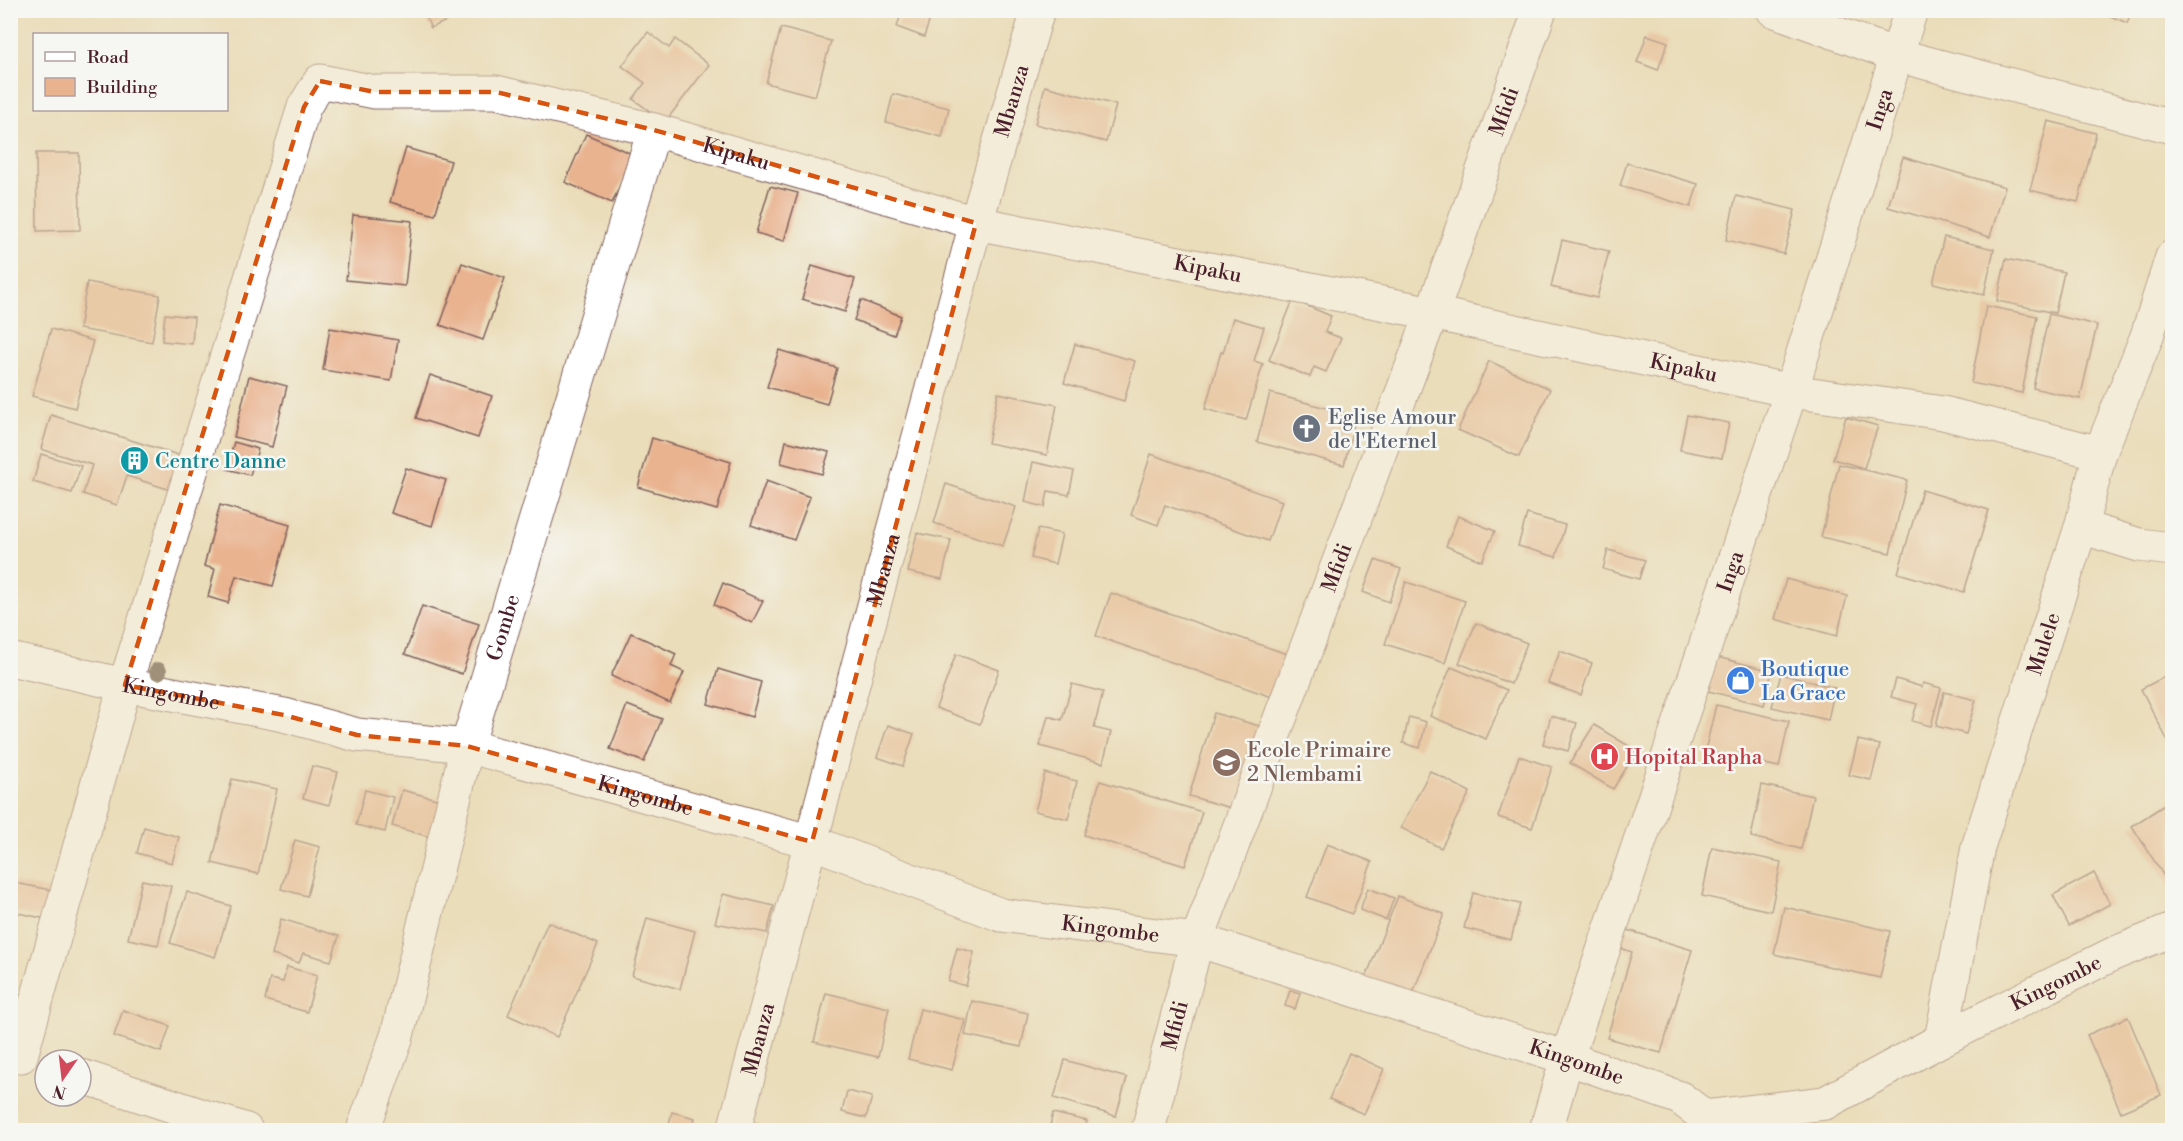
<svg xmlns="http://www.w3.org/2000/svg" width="2183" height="1141" font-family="'Libre Bodoni',serif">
	<rect width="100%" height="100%" fill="#f6f6f2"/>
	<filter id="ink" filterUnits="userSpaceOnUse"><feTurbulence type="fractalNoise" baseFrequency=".0167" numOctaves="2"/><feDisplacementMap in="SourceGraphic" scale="12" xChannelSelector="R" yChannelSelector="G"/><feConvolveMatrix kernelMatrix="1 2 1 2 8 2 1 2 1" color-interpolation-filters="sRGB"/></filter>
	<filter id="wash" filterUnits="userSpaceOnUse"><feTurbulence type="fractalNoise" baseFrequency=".008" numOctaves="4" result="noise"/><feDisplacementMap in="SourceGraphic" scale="24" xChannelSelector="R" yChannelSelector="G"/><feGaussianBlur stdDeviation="1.35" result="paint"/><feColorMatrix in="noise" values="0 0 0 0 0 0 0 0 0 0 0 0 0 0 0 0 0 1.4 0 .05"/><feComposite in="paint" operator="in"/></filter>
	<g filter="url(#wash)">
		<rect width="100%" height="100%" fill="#eaddb9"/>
		<g id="blocks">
			<g fill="#e9b390">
				<polygon points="422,10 455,10 457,16 431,28"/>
				<polygon points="902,10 933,10 924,37 897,27"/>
				<polygon points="2096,10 2132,10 2127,23"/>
				<polygon points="781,28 831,41 815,96 766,83"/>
				<polygon points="648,32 669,48 675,39 709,65 665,122 633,99 645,83 622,66"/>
				<polygon points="1647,35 1668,42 1658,70 1637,62"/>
				<polygon points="1045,86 1116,105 1106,142 1035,124"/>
				<polygon points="893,94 949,108 942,137 886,122"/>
				<polygon points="2048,121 2096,133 2078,202 2030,190"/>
				<polygon points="586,134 634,155 612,203 565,182"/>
				<polygon points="406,148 451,161 435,215 390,202"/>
				<polygon points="36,153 79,153 80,230 37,231"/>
				<polygon points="1903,157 2005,187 1990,237 1888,207"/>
				<polygon points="1627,163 1698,184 1691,207 1620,186"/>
				<polygon points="770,186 798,193 784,241 756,233"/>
				<polygon points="1736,196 1795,210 1784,254 1726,240"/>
				<polygon points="353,215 412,221 405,286 346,280"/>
				<polygon points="1944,237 1994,249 1984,295 1933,283"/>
				<polygon points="1562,240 1609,251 1597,298 1551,287"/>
				<polygon points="2006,259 2064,272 2055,313 1997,301"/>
				<polygon points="462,263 505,278 483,340 440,325"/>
				<polygon points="812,266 855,279 845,312 802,299"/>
				<polygon points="87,282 160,295 152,342 79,329"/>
				<polygon points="861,300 901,316 894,335 854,320"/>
				<polygon points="1293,300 1331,316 1325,332 1341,338 1326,372 1314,367 1310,377 1269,360"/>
				<polygon points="1986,306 2037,316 2022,393 1971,383"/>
				<polygon points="165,314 194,317 192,344 162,341"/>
				<polygon points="2049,314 2097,325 2080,399 2033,388"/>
				<polygon points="1233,318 1264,327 1254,361 1263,364 1246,420 1205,409 1221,352 1223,353"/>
				<polygon points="330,328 398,340 391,381 323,370"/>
				<polygon points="51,329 93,341 75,408 32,396"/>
				<polygon points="1075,344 1135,361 1124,401 1064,383"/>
				<polygon points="779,350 837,368 827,404 767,387"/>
				<polygon points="1489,361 1550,389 1519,457 1458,430"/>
				<polygon points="430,375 492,396 478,438 416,418"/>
				<polygon points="249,376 287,386 272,447 234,437"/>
				<polygon points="998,393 1057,405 1047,455 988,443"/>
				<polygon points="1270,393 1356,416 1344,465 1257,442"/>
				<polygon points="51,415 188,458 177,492 127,476 117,505 83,494 92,465 41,449"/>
				<polygon points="1687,415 1729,423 1722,458 1680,450"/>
				<polygon points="1846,417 1878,426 1864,468 1833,459"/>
				<polygon points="652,438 731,462 717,510 638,487"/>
				<polygon points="786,441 829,452 822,474 781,463"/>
				<polygon points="234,442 258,449 250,475 227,469"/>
				<polygon points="41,454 81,466 72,493 33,482"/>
				<polygon points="1151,454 1282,501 1268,541 1165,505 1158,525 1131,515"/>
				<polygon points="1033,462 1074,471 1069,495 1048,491 1045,507 1025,502"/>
				<polygon points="1839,464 1907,480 1890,553 1821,537"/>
				<polygon points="406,468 446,480 432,526 391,513"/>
				<polygon points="766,481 810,497 794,540 751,525"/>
				<polygon points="946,484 1016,507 1003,546 934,523"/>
				<polygon points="1922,490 1989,510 1964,592 1898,573"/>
				<polygon points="220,505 290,525 273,586 236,576 228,603 208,597 215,569 204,566"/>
				<polygon points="1527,514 1565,525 1556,557 1518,546"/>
				<polygon points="1458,516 1495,531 1482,561 1446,546"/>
				<polygon points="1038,529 1062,534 1055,564 1031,558"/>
				<polygon points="917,533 951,540 942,579 908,572"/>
				<polygon points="1608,550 1645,560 1639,579 1603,569"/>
				<polygon points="1375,560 1401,569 1389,602 1363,592"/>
				<polygon points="1786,579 1847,596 1837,636 1775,619"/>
				<polygon points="1406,582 1465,601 1445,663 1385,644"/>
				<polygon points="723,583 763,601 752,623 714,605"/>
				<polygon points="1111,593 1290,655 1275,698 1096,636"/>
				<polygon points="422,606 479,624 462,674 405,654"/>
				<polygon points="1476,623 1527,643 1511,684 1459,663"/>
				<polygon points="631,633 676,654 671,666 684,672 670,703 611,676"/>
				<polygon points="1560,651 1592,663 1581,695 1548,683"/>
				<polygon points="956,654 999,670 980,724 936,708"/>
				<polygon points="1717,657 1772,671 1764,705 1708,691"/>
				<polygon points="1451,667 1507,690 1486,739 1430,716"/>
				<polygon points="718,669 761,682 752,717 708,704"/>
				<polygon points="2172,673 2172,749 2141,689"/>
				<polygon points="1781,674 1835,688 1828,720 1772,707"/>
				<polygon points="1896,679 1922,687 1923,683 1941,688 1931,726 1912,721 1917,704 1891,697"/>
				<polygon points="1072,684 1103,692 1094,728 1111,732 1103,763 1040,746 1048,716 1062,720"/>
				<polygon points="1944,692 1976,700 1966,734 1936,726"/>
				<polygon points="627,705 662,719 644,762 610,749"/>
				<polygon points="1716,705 1789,721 1779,767 1705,751"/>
				<polygon points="1214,713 1263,727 1238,810 1189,796"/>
				<polygon points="1551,716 1577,723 1568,751 1543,744"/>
				<polygon points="1409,717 1426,722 1420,748 1403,743"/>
				<polygon points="888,725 914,734 903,766 877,757"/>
				<polygon points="1594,725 1637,751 1613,789 1570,763"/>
				<polygon points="1858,740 1880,745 1871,780 1849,775"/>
				<polygon points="1519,756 1552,767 1532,828 1498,817"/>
				<polygon points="312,766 338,772 329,805 303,798"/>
				<polygon points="1430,771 1470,792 1441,848 1401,828"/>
				<polygon points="1045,773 1077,781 1068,819 1035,811"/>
				<polygon points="232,779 277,789 258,874 212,863"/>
				<polygon points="1100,781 1202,812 1185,866 1084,835"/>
				<polygon points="1762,785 1813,796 1801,849 1751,837"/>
				<polygon points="365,790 393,797 385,832 356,825"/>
				<polygon points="402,790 448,802 437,839 392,826"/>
				<polygon points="2172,800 2172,889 2132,826"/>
				<polygon points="144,827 179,837 172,863 137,853"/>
				<polygon points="295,840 320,847 307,896 281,889"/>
				<polygon points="1327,844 1372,862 1352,914 1307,897"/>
				<polygon points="1712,847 1781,862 1771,911 1702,896"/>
				<polygon points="2094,873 2110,904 2069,926 2053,895"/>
				<polygon points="142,880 171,886 158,945 128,939"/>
				<polygon points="10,882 51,890 46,919 10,911"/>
				<polygon points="1368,888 1394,898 1386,920 1360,910"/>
				<polygon points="187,892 231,906 215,957 170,943"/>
				<polygon points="1473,893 1520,904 1511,940 1464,928"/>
				<polygon points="723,894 774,906 767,933 715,923"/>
				<polygon points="1398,896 1444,914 1409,1003 1363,985"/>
				<polygon points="1784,907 1890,931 1880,978 1774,954"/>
				<polygon points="647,918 695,931 680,989 632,976"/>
				<polygon points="281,919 339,936 331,961 303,953 299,963 272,955"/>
				<polygon points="548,922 598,944 557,1037 508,1015"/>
				<polygon points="1618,927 1692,950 1661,1053 1607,1038 1632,952 1612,945"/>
				<polygon points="957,948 974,952 966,986 948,981"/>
				<polygon points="287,967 317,975 307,1012 265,1000 270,979 283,982"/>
				<polygon points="1290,990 1300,993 1295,1009 1285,1006"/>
				<polygon points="826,993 889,1008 878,1057 814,1042"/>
				<polygon points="972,1001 1028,1013 1021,1047 965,1035"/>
				<polygon points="920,1009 965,1020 952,1070 908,1059"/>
				<polygon points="123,1010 170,1026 161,1052 114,1036"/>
				<polygon points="2128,1017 2161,1095 2121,1112 2087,1035"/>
				<polygon points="1349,1053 1384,1069 1364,1114 1329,1099"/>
				<polygon points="1065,1060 1127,1078 1116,1116 1054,1098"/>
				<polygon points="847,1091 872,1097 866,1118 842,1112"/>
				<polygon points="672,1112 695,1118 692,1130 668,1128"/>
				<polygon points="1053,1113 1087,1121 1085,1130 1049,1130"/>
				<polygon points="749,1121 763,1125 761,1130 747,1130"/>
			</g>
		</g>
	</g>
	<g filter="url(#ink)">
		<use href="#blocks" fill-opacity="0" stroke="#82625d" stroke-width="1.5"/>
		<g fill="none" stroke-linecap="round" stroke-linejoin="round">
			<defs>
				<g id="minor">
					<polyline points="1773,10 1896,55 2172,127"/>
					<polyline points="2081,527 2139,545 2172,549"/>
					<path id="s1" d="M 10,659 L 125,685 L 284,715 L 357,735 L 467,746 L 812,842 L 1001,915 L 1197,940 L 1567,1058 L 1680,1098 L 1705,1117 L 1825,1103 L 1941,1040 L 2113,954 L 2172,930"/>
					<path id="s2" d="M 1941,1040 L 1978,847 L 2081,527 L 2100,453 L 2147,336 L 2172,257"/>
					<path id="s3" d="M 21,1056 L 125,685 L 304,107 L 320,81 L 375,92 L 496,92 L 654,130 L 976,223 L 1432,313 L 1791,391 L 1943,413 L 2100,453"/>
					<polyline points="81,1076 246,1130"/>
					<path id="s4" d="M 364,1127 L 397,1036 L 467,746 L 654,130"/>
					<path id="s5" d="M 734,1130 L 976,223 L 1038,10"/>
					<path id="s6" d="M 1148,1130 L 1197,940 L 1432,313 L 1540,10"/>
					<path id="s7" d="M 1546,1130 L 1567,1058 L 1791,391 L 1911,10"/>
				</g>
			</defs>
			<use href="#minor" stroke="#82625d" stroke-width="35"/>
			<use href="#minor" stroke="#fff" stroke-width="33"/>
		</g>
		<circle fill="#9f9179" cx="158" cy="671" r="9"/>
	</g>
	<path d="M0 0H2183V1141H0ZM 320,81 L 375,92 L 496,92 L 654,130 L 976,223 L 812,842 L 467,746 L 357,735 L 284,715 L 125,685 L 304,107 Z" fill="#eaddb9" fill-opacity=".55" fill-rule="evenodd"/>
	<path fill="none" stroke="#d8530f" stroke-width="4.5" stroke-dasharray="12 8" stroke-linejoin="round" d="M 320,81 L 375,92 L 496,92 L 654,130 L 976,223 L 812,842 L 467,746 L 357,735 L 284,715 L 125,685 L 304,107 Z"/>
	<defs>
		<symbol id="church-disc" viewBox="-11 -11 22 22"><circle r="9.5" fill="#6b7280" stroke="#f6f6f2"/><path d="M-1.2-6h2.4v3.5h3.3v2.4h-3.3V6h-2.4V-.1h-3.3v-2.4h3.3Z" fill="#fff"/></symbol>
		<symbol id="building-disc" viewBox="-11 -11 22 22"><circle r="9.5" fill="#0f9aa8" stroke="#f6f6f2"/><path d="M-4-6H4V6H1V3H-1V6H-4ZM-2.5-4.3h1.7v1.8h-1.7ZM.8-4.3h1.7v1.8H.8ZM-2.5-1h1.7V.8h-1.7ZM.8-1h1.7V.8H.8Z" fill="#fff"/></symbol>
		<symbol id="shop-disc" viewBox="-11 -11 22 22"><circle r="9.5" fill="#3f7fe0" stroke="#f6f6f2"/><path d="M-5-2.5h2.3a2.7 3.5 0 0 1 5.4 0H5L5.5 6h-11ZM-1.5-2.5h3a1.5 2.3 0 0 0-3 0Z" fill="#fff"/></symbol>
		<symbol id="hospital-disc" viewBox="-11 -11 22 22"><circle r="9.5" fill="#e0444e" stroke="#f6f6f2"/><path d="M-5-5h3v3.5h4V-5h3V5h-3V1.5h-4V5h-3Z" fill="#fff"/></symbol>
		<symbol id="school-disc" viewBox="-11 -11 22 22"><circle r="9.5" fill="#8d6e63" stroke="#f6f6f2"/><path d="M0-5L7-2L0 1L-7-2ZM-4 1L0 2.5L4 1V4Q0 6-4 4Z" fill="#fff"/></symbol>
	</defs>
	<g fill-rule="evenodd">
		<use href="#church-disc" x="1290" y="412" width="33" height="33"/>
		<use href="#building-disc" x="118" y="444" width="33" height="33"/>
		<use href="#shop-disc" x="1724" y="664" width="33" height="33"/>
		<use href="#hospital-disc" x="1588" y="740" width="33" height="33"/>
		<use href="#school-disc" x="1210" y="746" width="33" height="33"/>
	</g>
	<g text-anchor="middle" stroke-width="5" stroke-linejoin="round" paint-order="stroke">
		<g font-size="21" fill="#4a1f2b" stroke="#f6f6f2">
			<text dy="7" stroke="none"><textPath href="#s5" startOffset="1066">Mbanza</textPath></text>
			<text dy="7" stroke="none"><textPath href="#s7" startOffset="1074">Inga</textPath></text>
			<text dy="7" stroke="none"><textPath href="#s6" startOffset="1080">Mfidi</textPath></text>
			<text dy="7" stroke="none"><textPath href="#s3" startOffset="1446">Kipaku</textPath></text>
			<text dy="7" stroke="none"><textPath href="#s3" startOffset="1932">Kipaku</textPath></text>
			<text dy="7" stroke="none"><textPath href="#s3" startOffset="2418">Kipaku</textPath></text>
			<text dy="7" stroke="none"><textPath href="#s6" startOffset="594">Mfidi</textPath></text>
			<text dy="7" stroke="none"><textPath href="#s5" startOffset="580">Mbanza</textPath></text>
			<text dy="7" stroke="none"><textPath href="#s7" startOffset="588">Inga</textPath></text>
			<text dy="7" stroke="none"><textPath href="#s4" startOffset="519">Gombe</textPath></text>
			<text dy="7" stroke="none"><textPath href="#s2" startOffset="410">Mulele</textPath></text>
			<text dy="7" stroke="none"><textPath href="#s1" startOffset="165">Kingombe</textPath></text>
			<text dy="7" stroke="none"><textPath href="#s1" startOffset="651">Kingombe</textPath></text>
			<text dy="7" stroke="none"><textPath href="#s1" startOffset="1137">Kingombe</textPath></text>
			<text dy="7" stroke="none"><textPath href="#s1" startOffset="2145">Kingombe</textPath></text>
			<text dy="7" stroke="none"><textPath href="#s6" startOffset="108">Mfidi</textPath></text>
			<text dy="7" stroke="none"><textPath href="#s5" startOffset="94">Mbanza</textPath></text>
			<text dy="7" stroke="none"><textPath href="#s1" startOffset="1623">Kingombe</textPath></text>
		</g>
		<g font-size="21" fill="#5b616d" stroke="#f6f6f2" text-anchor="start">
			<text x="1328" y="424">Eglise Amour<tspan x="1328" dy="24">de l'Eternel</tspan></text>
		</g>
		<g font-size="21" fill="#0d838f" stroke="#f6f6f2" text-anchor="start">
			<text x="155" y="468">Centre Danne</text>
		</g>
		<g font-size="21" fill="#366cbe" stroke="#f6f6f2" text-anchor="start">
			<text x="1761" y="676">Boutique<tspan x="1761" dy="24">La Grace</tspan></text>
		</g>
		<g font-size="21" fill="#785e54" stroke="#f6f6f2" text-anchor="start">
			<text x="1247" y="757">Ecole Primaire<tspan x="1247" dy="24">2 Nlembami</tspan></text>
		</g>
		<g font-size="21" fill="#be3a42" stroke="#f6f6f2" text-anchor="start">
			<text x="1625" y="764">Hopital Rapha</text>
		</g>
	</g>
	<rect width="2183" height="1141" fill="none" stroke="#f6f6f2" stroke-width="36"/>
	<rect x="33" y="33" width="195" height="78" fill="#f6f6f2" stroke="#b1a0a2" stroke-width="1.5"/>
	<rect x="45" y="52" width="30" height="9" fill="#ffffff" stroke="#b1a0a2" stroke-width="1.5"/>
	<text x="87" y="63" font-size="18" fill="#4a1f2b">Road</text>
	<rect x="45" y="78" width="30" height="18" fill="#e9b390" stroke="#b1a0a2" stroke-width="1.5"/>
	<text x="87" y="93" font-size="18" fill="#4a1f2b">Building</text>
	<g transform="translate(63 1078) rotate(194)"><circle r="28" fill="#f6f6f2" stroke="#b1a0a2" stroke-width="1.5"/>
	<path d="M0-4.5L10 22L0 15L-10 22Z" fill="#d1495b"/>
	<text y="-9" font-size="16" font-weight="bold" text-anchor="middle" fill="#4a1f2b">N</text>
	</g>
</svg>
